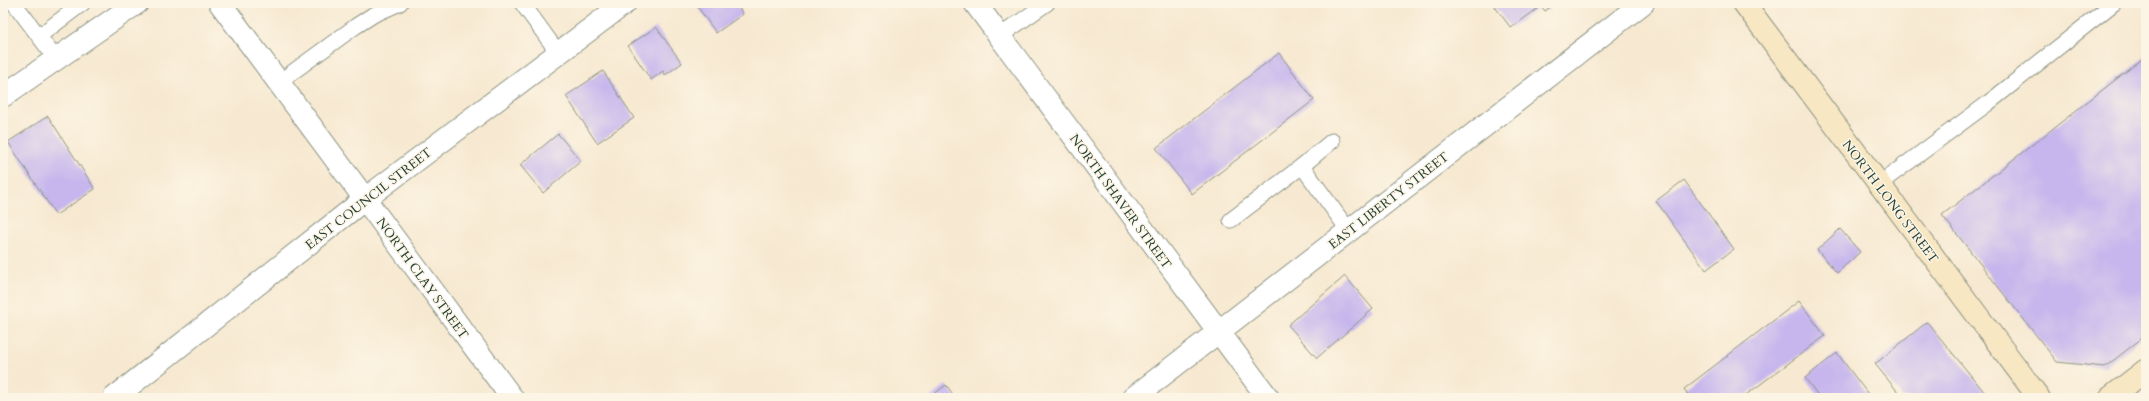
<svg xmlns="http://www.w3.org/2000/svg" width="2149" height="401" font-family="Cardo,serif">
	<rect width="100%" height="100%" fill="#fcf5e5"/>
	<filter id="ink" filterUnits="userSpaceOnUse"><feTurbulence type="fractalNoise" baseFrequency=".025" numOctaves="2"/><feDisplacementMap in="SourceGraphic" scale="8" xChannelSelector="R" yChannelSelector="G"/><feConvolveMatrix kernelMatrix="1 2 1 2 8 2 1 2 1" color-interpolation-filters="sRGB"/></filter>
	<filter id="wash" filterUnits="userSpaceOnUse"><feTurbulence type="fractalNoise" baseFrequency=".012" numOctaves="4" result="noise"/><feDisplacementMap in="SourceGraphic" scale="16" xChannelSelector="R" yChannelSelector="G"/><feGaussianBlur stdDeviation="0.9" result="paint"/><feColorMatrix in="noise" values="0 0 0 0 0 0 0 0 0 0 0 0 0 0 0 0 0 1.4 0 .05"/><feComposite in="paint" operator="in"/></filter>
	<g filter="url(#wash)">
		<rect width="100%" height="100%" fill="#f7e9d1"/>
		<g id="blocks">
			<g fill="#c6b6ed">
				<polygon points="695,3 735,3 743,14 716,33"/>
				<polygon points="1492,3 1556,3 1545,11 1541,6 1511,28"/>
				<polygon points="656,27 682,63 665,75 663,71 651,80 628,46"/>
				<polygon points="1279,53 1314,100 1192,194 1156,148"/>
				<polygon points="2146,56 2146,335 2105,367 2057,362 1942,215"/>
				<polygon points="603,71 634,118 597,143 566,96"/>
				<polygon points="48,116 95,189 56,215 8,142"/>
				<polygon points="558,134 581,161 543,193 520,165"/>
				<polygon points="1684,180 1734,249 1706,270 1656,201"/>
				<polygon points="1840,229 1860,252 1837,273 1817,250"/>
				<polygon points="1345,276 1373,309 1317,358 1288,325"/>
				<polygon points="1799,301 1825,336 1742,398 1691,398 1684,389"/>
				<polygon points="1927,322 1986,394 1982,398 1903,398 1875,364"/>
				<polygon points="1837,353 1871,398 1820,398 1805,378"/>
				<polygon points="946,385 956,398 929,398"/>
			</g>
		</g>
	</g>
	<g filter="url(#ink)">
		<use href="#blocks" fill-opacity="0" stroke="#8b9382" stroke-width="1"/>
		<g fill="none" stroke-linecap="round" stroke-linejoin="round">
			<defs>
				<g id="lane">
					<polyline points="14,3 56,59"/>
					<polyline points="522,3 559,54"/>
					<polyline points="39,36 83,3"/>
					<polyline points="1000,36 1047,3"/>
					<polyline points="279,82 356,26 373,15 400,3"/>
					<polyline points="1332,141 1302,166 1349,231"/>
					<polyline points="1879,184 1987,104 2114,3"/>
					<polyline points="1231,220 1302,166"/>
				</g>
				<g id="street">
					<polyline points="220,3 512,398"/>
					<polyline points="975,3 1268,398"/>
					<polyline points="3,96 137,3"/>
					<polyline points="114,398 365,199 625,3"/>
					<polyline points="1133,398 1643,3"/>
				</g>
				<g id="secondary">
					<polyline points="1744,3 2039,398"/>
					<polyline points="2110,398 2146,370"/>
				</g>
			</defs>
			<use href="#lane" stroke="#8b9382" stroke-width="17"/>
			<use href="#street" stroke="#8b9382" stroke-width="24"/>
			<use href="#secondary" stroke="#8b9382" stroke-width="24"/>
			<use href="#lane" stroke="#fff" stroke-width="15"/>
			<use href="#street" stroke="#fff" stroke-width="22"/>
			<use href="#secondary" stroke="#f8e7c3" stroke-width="22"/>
		</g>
	</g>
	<g text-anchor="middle" stroke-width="3" stroke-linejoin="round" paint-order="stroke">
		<g font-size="13" fill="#1f3d34" stroke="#fcf5e5">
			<text transform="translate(368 198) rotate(-38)" y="5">EAST COUNCIL STREET</text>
			<text transform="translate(1388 200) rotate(-38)" y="5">EAST LIBERTY STREET</text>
			<text transform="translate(1121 201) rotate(54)" y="5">NORTH SHAVER STREET</text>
			<text transform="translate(1891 201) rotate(53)" y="5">NORTH LONG STREET</text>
			<text transform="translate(423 278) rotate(54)" y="5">NORTH CLAY STREET</text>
		</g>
	</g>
	<rect width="2149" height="401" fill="none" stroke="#fcf5e5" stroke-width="16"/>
</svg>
